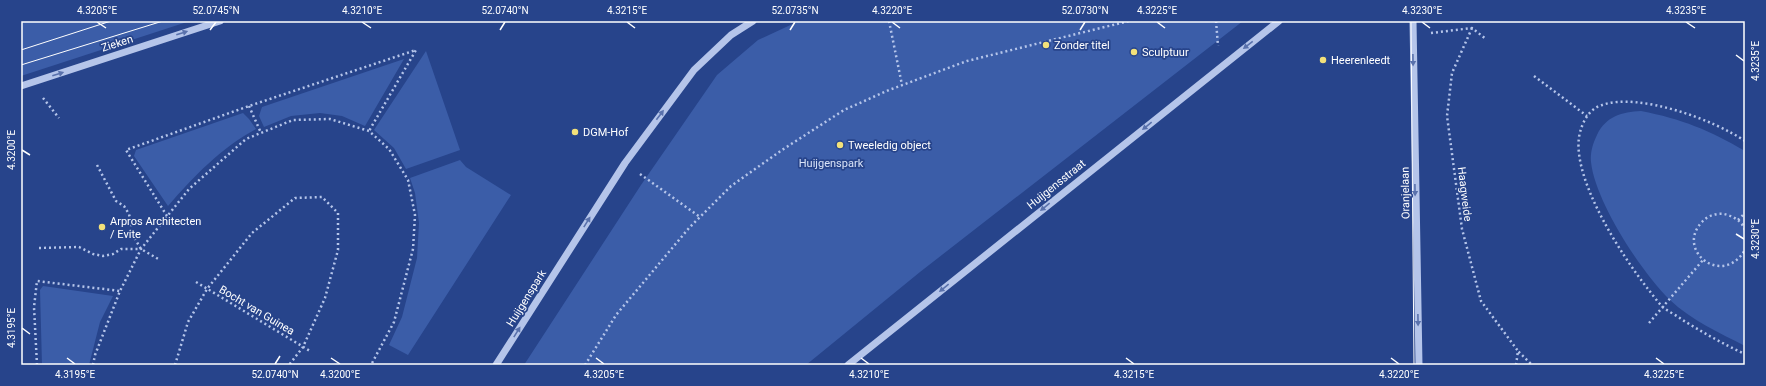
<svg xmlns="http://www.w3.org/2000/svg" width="1766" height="386" font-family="Roboto,sans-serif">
	<rect width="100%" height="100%" fill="#27448b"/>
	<g fill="#3b5da8">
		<polygon points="27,21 190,21 21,76 21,23"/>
		<polygon points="799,21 1243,21 920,272 806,365 524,365 641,185 717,75 758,40"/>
		<polygon points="426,51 460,150 406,169 394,148 374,130"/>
		<polygon points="404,59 365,126 342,116 320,113 291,116 264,127 259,116 262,107"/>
		<path d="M 1641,111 C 1682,119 1709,130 1745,151 L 1745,346 C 1720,333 1691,320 1670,300 C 1641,272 1595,201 1591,162 C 1590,153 1593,143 1597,135 C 1606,116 1622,112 1641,111 Z"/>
		<path d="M 243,113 L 249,119 L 256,129 C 221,148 194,176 168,206 L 134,156 L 136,150 Z"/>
		<polygon points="460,160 466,167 511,195 408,355 389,345 402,317 417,258 419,223 415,193 410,178"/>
		<polygon points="43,286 113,296 100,322 89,365 42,365 40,290"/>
	</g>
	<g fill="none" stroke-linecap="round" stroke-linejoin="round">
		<g stroke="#b5c5ea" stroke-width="2.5" stroke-dasharray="2 3" stroke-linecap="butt">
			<polyline points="889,21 902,85"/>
			<polyline points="1216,21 1218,46"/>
			<polyline points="1472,28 1452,73 1447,116 1462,229 1481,301 1518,351"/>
			<polyline points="1431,33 1472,28 1486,39"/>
			<polyline points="1534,76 1587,116"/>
			<polyline points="43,98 59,118"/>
			<polyline points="249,106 261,133"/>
			<path d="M 1745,141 C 1714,120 1639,92 1602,105 C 1591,108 1584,119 1581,129 C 1566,171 1622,256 1648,289 C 1653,295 1658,303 1664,308 C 1669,312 1676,315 1681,319 C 1702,332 1723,344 1745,354"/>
			<polyline points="97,165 116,201 124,206 129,214 131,223 131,232 141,249 160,260"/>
			<polyline points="640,174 700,217"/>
			<polyline points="167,216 126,150 249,106 416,50 369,131"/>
			<polyline points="1738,220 1745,213"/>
			<path d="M 1745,230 C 1742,221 1733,216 1724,214 C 1716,213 1707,216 1702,222 C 1675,250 1722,288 1745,250"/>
			<polyline points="39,248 79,247 93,254 103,256 113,254 121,249 141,249"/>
			<polyline points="196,282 310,351"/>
			<polyline points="1649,323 1703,260"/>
			<polyline points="37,365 34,307 37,281 120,291"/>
			<polyline points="93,365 95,355 120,291 141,249 189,189 246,139 293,120 330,119 369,131 389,149 408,180 415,215 413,249 394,322 371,365"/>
			<polyline points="175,365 188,322 207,289 252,233 295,198 322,197 338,213 338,250 325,298 303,347 289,365"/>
			<polyline points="585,365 616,315 689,228 731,186 782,150 844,110 889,90 967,61 1129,21"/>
			<polyline points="1516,365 1518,351 1532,365"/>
		</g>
		<g stroke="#b5c5ea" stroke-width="7">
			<polyline points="1413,21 1419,365"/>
			<polyline points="21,86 220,21"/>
			<polyline points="496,365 625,163 694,70 731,35 753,21"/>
			<polyline points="848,365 1279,21"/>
		</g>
		<g stroke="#fff" stroke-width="1">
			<polyline points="1411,21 1414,365"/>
			<polyline points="21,50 111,21"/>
			<polyline points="21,65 163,21"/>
		</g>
	</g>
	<defs><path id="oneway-solid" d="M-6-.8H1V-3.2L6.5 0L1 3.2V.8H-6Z"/></defs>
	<g fill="#5971ac">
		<use href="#oneway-solid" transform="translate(182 33) rotate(-18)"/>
		<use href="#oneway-solid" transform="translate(1248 45) rotate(142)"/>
		<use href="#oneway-solid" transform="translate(1413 60) rotate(89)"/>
		<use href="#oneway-solid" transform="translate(58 74) rotate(-18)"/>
		<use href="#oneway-solid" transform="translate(660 115) rotate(-53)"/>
		<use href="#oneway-solid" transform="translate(1147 126) rotate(141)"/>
		<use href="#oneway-solid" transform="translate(1415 190) rotate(89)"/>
		<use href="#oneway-solid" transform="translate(1045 207) rotate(141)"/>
		<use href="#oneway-solid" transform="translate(587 222) rotate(-58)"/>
		<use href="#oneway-solid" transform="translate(944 288) rotate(141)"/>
		<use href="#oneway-solid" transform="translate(1418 320) rotate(89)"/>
		<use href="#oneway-solid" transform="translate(517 332) rotate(-58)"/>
	</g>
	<path fill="none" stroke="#fff" stroke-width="1.5" d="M 97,22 L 106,28M 362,22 L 371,28M 627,22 L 635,28M 892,22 L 900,28M 1157,22 L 1165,28M 1422,22 L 1430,28M 1686,22 L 1695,28M 210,30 L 216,22M 500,30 L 505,22M 790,30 L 795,22M 1080,30 L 1085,22M 1736,55 L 1744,61M 22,150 L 30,155M 1736,234 L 1744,239M 22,328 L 30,334M 67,358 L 75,364M 331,358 L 340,364M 596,358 L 604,364M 861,358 L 869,364M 1126,358 L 1134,364M 1391,358 L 1399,364M 1656,358 L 1664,364M 275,364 L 280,356"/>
	<g fill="#f3e17a" stroke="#27448b" stroke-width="1.5">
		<circle cx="1046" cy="45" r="4"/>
		<circle cx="1134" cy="52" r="4"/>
		<circle cx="1323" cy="60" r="4"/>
		<circle cx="575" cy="132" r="4"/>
		<circle cx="840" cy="145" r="4"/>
		<circle cx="102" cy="227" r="4"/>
	</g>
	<g text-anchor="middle" stroke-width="3.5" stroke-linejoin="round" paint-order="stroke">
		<g font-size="11" fill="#fff" stroke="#27448b">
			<text transform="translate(117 43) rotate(-18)" y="4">Zieken</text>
			<text transform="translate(1056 184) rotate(-39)" y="4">Huijgensstraat</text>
			<text transform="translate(1405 193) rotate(-91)" y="4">Oranjelaan</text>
			<text transform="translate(1465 194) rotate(83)" y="4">Haagweide</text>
			<text transform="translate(526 298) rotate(-58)" y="4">Huijgenspark</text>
			<text transform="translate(257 310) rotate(31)" y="4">Bocht van Guinea</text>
		</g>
		<g font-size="11" fill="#fff" stroke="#27448b" text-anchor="start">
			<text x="1054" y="49">Zonder titel</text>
			<text x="1142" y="56">Sculptuur</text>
			<text x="1331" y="64">Heerenleedt</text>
			<text x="583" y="136">DGM-Hof</text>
			<text x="848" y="149">Tweeledig object</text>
			<text x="110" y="225">Arpros Architecten<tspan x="110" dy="13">/ Evite</tspan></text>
		</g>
		<g font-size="11" fill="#d9e3f8" stroke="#27448b">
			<text x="831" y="167">Huijgenspark</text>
		</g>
	</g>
	<rect width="1766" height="386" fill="none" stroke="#27448b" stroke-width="44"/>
	<rect x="22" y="22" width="1722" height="342" fill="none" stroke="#fff" stroke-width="1.5"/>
	<g font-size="10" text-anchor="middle" fill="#fff">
		<text x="97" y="14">4.3205°E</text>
		<text x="216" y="14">52.0745°N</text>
		<text x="362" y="14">4.3210°E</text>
		<text x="505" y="14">52.0740°N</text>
		<text x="627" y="14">4.3215°E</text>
		<text x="795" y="14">52.0735°N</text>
		<text x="892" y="14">4.3220°E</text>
		<text x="1085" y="14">52.0730°N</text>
		<text x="1157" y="14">4.3225°E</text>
		<text x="1422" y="14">4.3230°E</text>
		<text x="1686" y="14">4.3235°E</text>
		<text transform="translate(1755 61) rotate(-90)" y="4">4.3235°E</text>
		<text transform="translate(11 150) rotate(-90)" y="4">4.3200°E</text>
		<text transform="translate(1755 239) rotate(-90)" y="4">4.3230°E</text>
		<text transform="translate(11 328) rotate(-90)" y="4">4.3195°E</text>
		<text x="75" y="378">4.3195°E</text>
		<text x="275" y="378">52.0740°N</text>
		<text x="340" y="378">4.3200°E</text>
		<text x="604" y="378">4.3205°E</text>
		<text x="869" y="378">4.3210°E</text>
		<text x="1134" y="378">4.3215°E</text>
		<text x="1399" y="378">4.3220°E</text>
		<text x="1664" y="378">4.3225°E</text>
	</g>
</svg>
